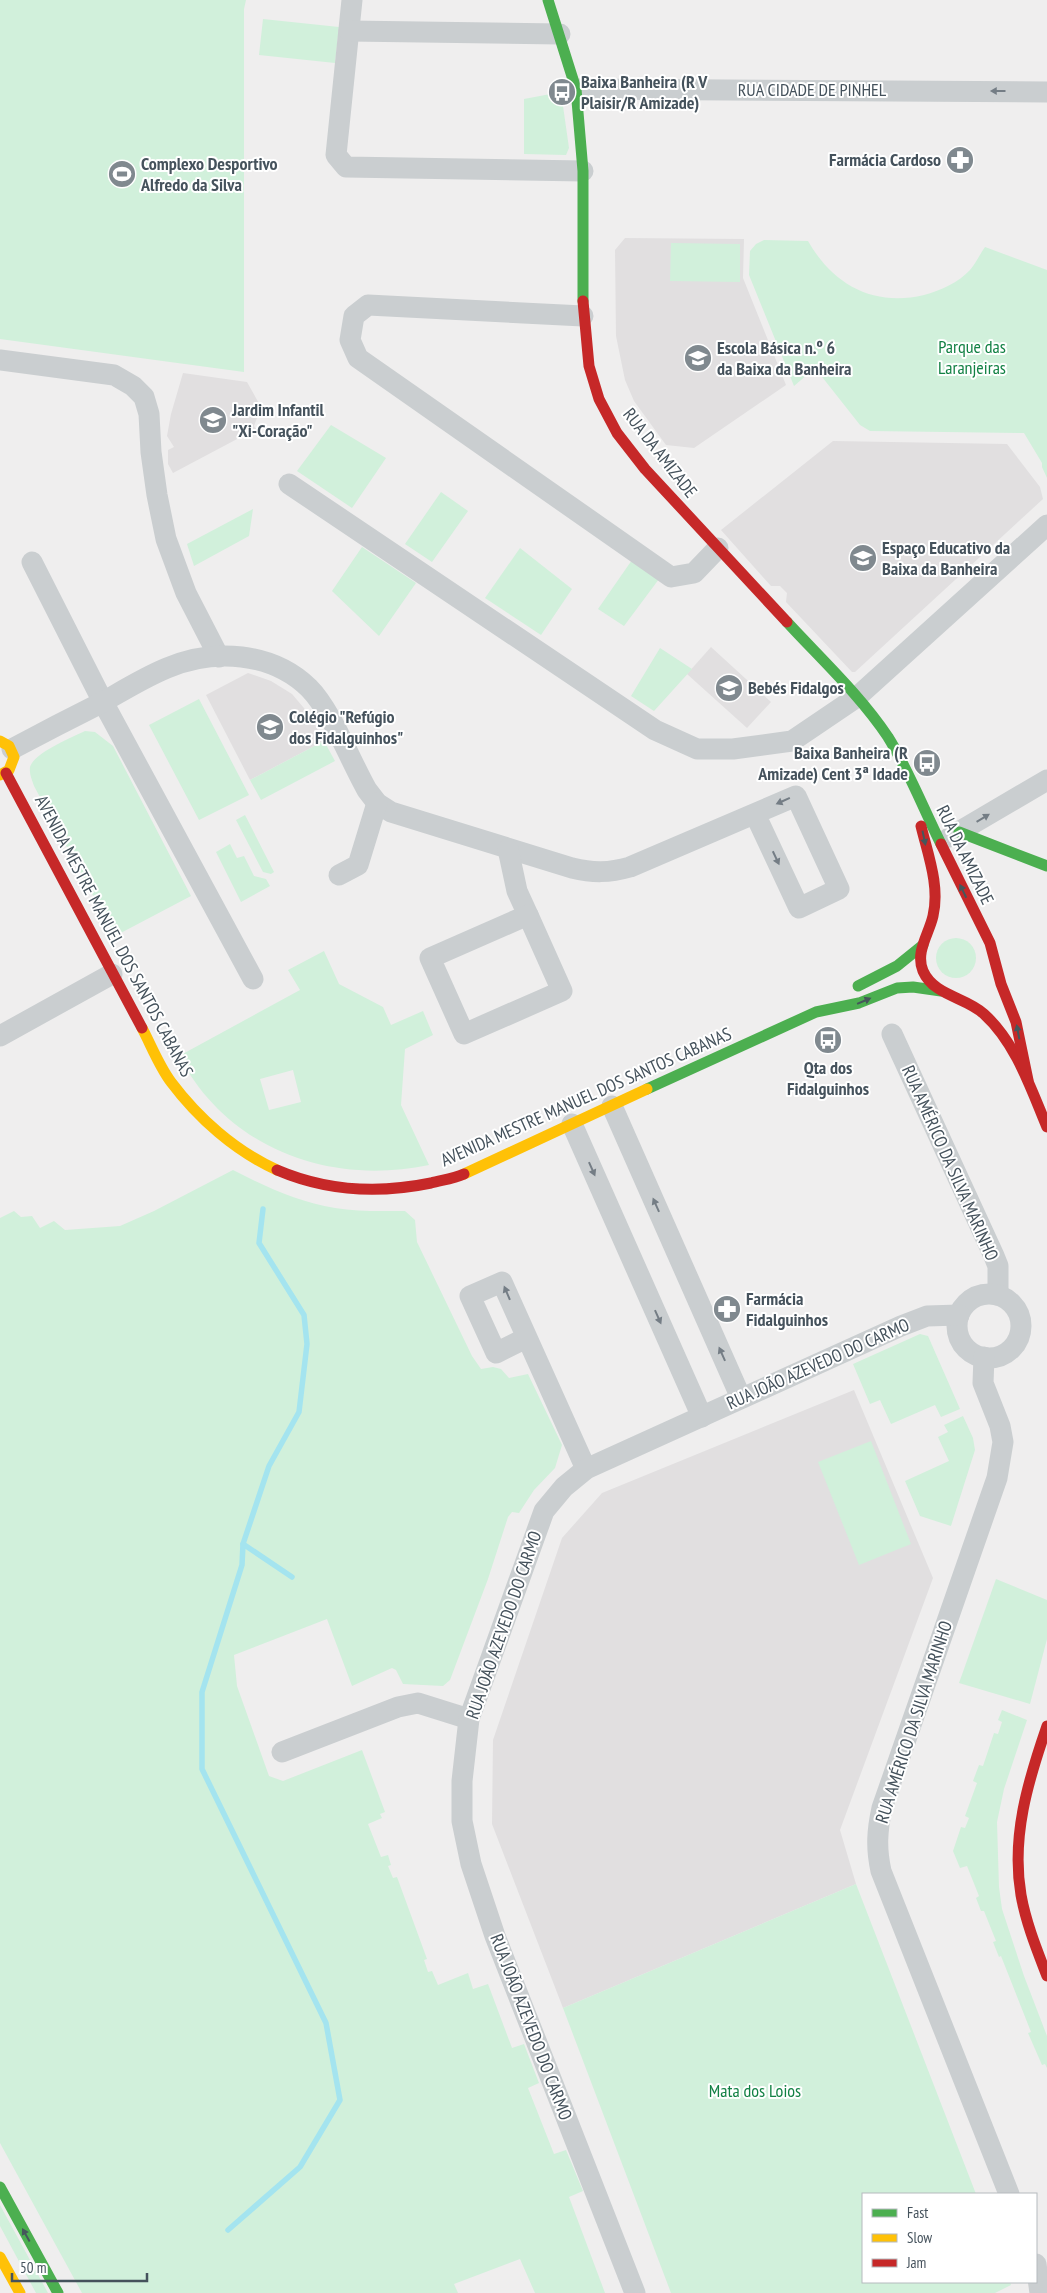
<svg xmlns="http://www.w3.org/2000/svg" width="1047" height="2293" font-family="'PT Sans Narrow',sans-serif">
	<rect width="100%" height="100%" fill="#efeeee"/>
	<g fill="#e1dfe0">
		<polygon points="625,238 744,239 743,278 786,385 694,448 666,445 634,401 625,380 616,336 615,250"/>
		<polygon points="183,373 247,382 261,407 254,426 256,429 173,473 168,464 168,450 174,447 167,436 171,414"/>
		<polygon points="833,441 1007,444 1040,487 1043,499 855,672 852,672 786,602 787,593 780,586 771,586 721,530"/>
		<polygon points="711,647 771,702 747,728 687,674"/>
		<polygon points="248,673 271,681 292,694 309,714 324,741 250,780 206,695"/>
		<polygon points="854,1390 933,1578 840,1830 856,1884 563,2008 492,1824 493,1740 562,1538 602,1493"/>
	</g>
	<g fill="#d1f0db" fill-rule="evenodd">
		<polygon points="0,0 246,0 244,9 244,372 0,339"/>
		<polygon points="263,19 339,27 335,63 259,55"/>
		<polygon points="561,92 569,148 566,155 524,154 524,99"/>
		<path d="M 764,240 L 808,241 C 833,285 874,307 924,295 C 940,291 959,282 970,270 C 976,263 980,254 985,247 L 1047,270 L 1047,478 L 1042,467 L 1042,463 L 1024,433 L 870,431 L 860,425 L 815,368 L 794,386 L 749,275 L 750,251 L 756,244 Z"/>
		<polygon points="671,243 740,244 740,282 670,281"/>
		<polygon points="331,425 386,458 352,508 297,471"/>
		<polygon points="441,492 468,511 432,562 405,544"/>
		<polygon points="253,509 249,536 194,566 187,544"/>
		<polygon points="362,547 416,583 379,636 332,591"/>
		<polygon points="520,548 572,589 541,635 485,598"/>
		<polygon points="632,560 659,579 624,626 598,609"/>
		<polygon points="660,648 692,669 654,711 631,696"/>
		<polygon points="199,699 249,795 199,820 149,725"/>
		<path d="M 85,731 L 95,732 L 113,746 L 191,896 L 115,936 L 34,786 C 32,780 29,774 30,767 C 34,753 72,737 85,731 Z"/>
		<polygon points="324,741 335,761 261,800 250,780"/>
		<polygon points="245,815 274,872 271,874 263,872 236,820"/>
		<polygon points="230,844 237,858 244,856 254,876 266,879 270,886 241,902 216,852"/>
		<circle cx="956" cy="958" r="20"/>
		<path d="M 324,951 L 339,984 L 383,1007 L 391,1025 L 423,1011 L 433,1035 L 405,1049 L 401,1105 L 429,1165 C 329,1186 228,1149 179,1056 L 300,990 L 288,970 ZM 293,1070 L 301,1102 L 269,1110 L 260,1079 Z"/>
		<path d="M 233,1170 C 266,1187 299,1202 335,1208 C 358,1212 382,1211 405,1211 L 415,1220 L 417,1242 L 472,1356 L 481,1369 L 493,1367 L 501,1369 L 509,1378 L 528,1374 L 562,1445 L 555,1468 L 534,1490 L 519,1513 L 512,1512 L 508,1517 L 488,1579 L 450,1680 L 443,1686 L 403,1684 L 396,1670 L 392,1668 L 352,1686 L 327,1619 L 234,1655 L 237,1686 L 269,1776 L 283,1781 L 362,1750 L 385,1812 L 380,1814 L 382,1818 L 368,1824 L 381,1857 L 388,1855 L 391,1865 L 388,1866 L 393,1878 L 397,1877 L 427,1959 L 424,1960 L 428,1972 L 432,1971 L 438,1985 L 468,1973 L 473,1989 L 488,1984 L 512,2048 L 524,2044 L 539,2083 L 528,2088 L 554,2154 L 566,2150 L 583,2191 L 569,2197 L 605,2293 L 535,2293 L 520,2259 L 454,2284 L 458,2293 L 82,2293 L 0,2143 L 0,1218 L 14,1211 L 21,1217 L 32,1216 L 40,1228 L 54,1221 L 65,1230 L 120,1226 L 154,1211 Z"/>
		<polygon points="920,1334 928,1336 960,1409 941,1417 935,1405 891,1424 880,1400 870,1404 853,1364"/>
		<polygon points="963,1416 973,1438 975,1450 951,1526 920,1516 905,1481 949,1461 938,1437 948,1432 944,1425"/>
		<polygon points="871,1441 911,1544 859,1565 818,1462"/>
		<polygon points="996,1579 1047,1600 1047,1639 1030,1704 959,1683"/>
		<polygon points="1002,1710 1027,1720 1004,1789 997,1822 999,1887 1002,1909 1024,1976 1047,2036 1047,2068 1045,2064 1042,2065 1028,2033 1031,2032 1001,1956 999,1957 993,1942 996,1941 984,1911 981,1911 976,1898 979,1896 967,1866 960,1868 953,1851 961,1827 965,1828 969,1818 965,1816 977,1783 973,1781 979,1765 983,1766 994,1733 998,1734 1002,1722 998,1720"/>
		<polygon points="856,1884 976,2194 863,2194 863,2282 1010,2282 1011,2285 995,2293 671,2293 563,2008"/>
		<polygon points="0,2205 48,2293 36,2293 0,2226"/>
	</g>
	<g fill="none" stroke-linecap="round" stroke-linejoin="round">
		<g stroke="#a4e4ef" stroke-width="5.5">
			<polyline points="243,1544 292,1577"/>
			<polyline points="228,2230 300,2167 340,2100 326,2023 202,1769 202,1692 242,1565 243,1544 269,1466 299,1412 307,1344 304,1315 259,1243 263,1209"/>
		</g>
		<g stroke="#caced0" stroke-width="21">
			<polyline points="352,0 336,155 346,167 583,171"/>
			<polyline points="349,31 560,34"/>
			<polyline points="576,89 1047,92"/>
			<polyline points="583,316 368,305 354,316 350,340 358,358 671,577 694,573 718,548"/>
			<polyline points="0,360 114,375 133,386 144,397 149,414 151,452 157,495 166,539 186,593 219,657"/>
			<polyline points="289,484 655,730 697,749 733,749 792,741 857,697 1047,525"/>
			<polyline points="32,562 103,702 253,979"/>
			<path d="M 12,749 C 42,733 73,717 103,702 C 124,690 145,677 167,668 C 214,648 272,652 309,688 C 331,710 351,762 367,790 L 377,803 L 391,812 L 572,868 C 593,873 609,873 630,867 L 796,796 L 839,889 L 799,908 L 755,814"/>
			<polyline points="950,837 1047,780"/>
			<polyline points="508,849 517,891 528,915"/>
			<polyline points="339,875 358,865 377,803"/>
			<polygon points="528,915 562,991 464,1034 430,958"/>
			<polyline points="892,1034 994,1256 998,1266 998,1295"/>
			<polyline points="0,1036 112,974"/>
			<polyline points="612,1106 741,1398"/>
			<polyline points="572,1124 702,1417"/>
			<circle cx="989" cy="1326" r="32"/>
			<polyline points="526,1338 496,1353 470,1296 502,1282 586,1469"/>
			<path d="M 984,1357 L 983,1383 L 1000,1426 L 1003,1442 L 997,1478 L 882,1808 C 877,1831 876,1848 881,1871 L 1009,2194"/>
			<polyline points="282,1752 398,1707 418,1703 469,1719"/>
			<polyline points="1036,2264 1040,2293"/>
			<polyline points="635,2293 495,1936 471,1864 462,1821 462,1781 469,1719 544,1511 564,1487 586,1469 901,1326 927,1316 959,1315"/>
		</g>
		<g stroke="#4caf50" stroke-width="11">
			<polyline points="548,0 576,89 583,171 583,301"/>
			<path d="M 787,622 C 821,659 860,695 888,737 C 908,769 924,810 941,844"/>
			<polyline points="959,832 1047,866"/>
			<polyline points="858,986 897,966 923,945"/>
			<polyline points="647,1089 816,1012 859,1003 897,988 913,987 941,991"/>
			<polyline points="0,2187 58,2293"/>
		</g>
		<g stroke="#ffc107" stroke-width="11">
			<polyline points="0,741 9,746 14,757 9,770 0,775"/>
			<path d="M 142,1028 C 151,1045 159,1066 171,1082 C 198,1118 235,1151 277,1170"/>
			<polyline points="464,1174 647,1089"/>
			<polyline points="0,2257 20,2293"/>
		</g>
		<g stroke="#c62828" stroke-width="11">
			<polyline points="583,301 589,366 599,399 617,433 645,469 787,622"/>
			<polyline points="6,773 142,1028"/>
			<path d="M 921,826 C 928,855 940,886 933,916 C 929,934 915,952 923,971 C 934,996 966,997 984,1014 C 1016,1043 1031,1089 1047,1127"/>
			<polyline points="941,844 990,943 1001,984 1016,1022 1028,1080"/>
			<path d="M 277,1170 C 326,1191 378,1194 431,1183 C 442,1180 453,1179 464,1174"/>
			<path d="M 1047,1726 C 1028,1781 1011,1837 1021,1895 C 1026,1923 1037,1950 1047,1976"/>
		</g>
	</g>
	<defs><path id="oneway-solid" d="M-6-.8H1V-3.2L6.5 0L1 3.2V.8H-6Z" transform="scale(1.25)"/></defs>
	<g fill="#747d85">
		<use href="#oneway-solid" transform="translate(998 91) rotate(-180)"/>
		<use href="#oneway-solid" transform="translate(783 801) rotate(156)"/>
		<use href="#oneway-solid" transform="translate(983 818) rotate(-31)"/>
		<use href="#oneway-solid" transform="translate(776 858) rotate(65)"/>
		<use href="#oneway-solid" transform="translate(592 1169) rotate(66)"/>
		<use href="#oneway-solid" transform="translate(656 1205) rotate(-114)"/>
		<use href="#oneway-solid" transform="translate(507 1293) rotate(-113)"/>
		<use href="#oneway-solid" transform="translate(658 1317) rotate(66)"/>
		<use href="#oneway-solid" transform="translate(722 1354) rotate(-114)"/>
	</g>
	<g fill="#45575b">
		<use href="#oneway-solid" transform="translate(924 838) rotate(78)"/>
		<use href="#oneway-solid" transform="translate(963 891) rotate(-116)"/>
		<use href="#oneway-solid" transform="translate(864 1001) rotate(-23)"/>
		<use href="#oneway-solid" transform="translate(1018 1032) rotate(-101)"/>
		<use href="#oneway-solid" transform="translate(26 2235) rotate(-119)"/>
	</g>
	<defs>
		<symbol id="bus-disc" viewBox="-11 -11 22 22"><circle r="9.5" fill="#80898f" stroke="#fff"/><path d="M-5-6H5V4H4V6H2V4H-2V6H-4V4H-5ZM-3.5-4V0h7V-4ZM-3.5 1.2v1.5H-2V1.2ZM2 1.2v1.5H3.5V1.2Z" fill="#fff"/></symbol>
		<symbol id="pharmacy-disc" viewBox="-11 -11 22 22"><circle r="9.5" fill="#80898f" stroke="#fff"/><path d="M-2-6h4v4h4v4h-4v4h-4v-4h-4v-4h4Z" fill="#fff"/></symbol>
		<symbol id="stadium-disc" viewBox="-11 -11 22 22"><circle r="9.5" fill="#80898f" stroke="#fff"/><path d="M0-5a6.5 5 0 1 0 0 10a6.5 5 0 1 0 0-10ZM-3.5-1.8h7v3.6h-7Z" fill="#fff"/></symbol>
		<symbol id="school-disc" viewBox="-11 -11 22 22"><circle r="9.5" fill="#80898f" stroke="#fff"/><path d="M0-5L7-2L0 1L-7-2ZM-4 1L0 2.5L4 1V4Q0 6-4 4Z" fill="#fff"/></symbol>
	</defs>
	<g fill-rule="evenodd">
		<use href="#bus-disc" x="546" y="76" width="32" height="32"/>
		<use href="#pharmacy-disc" x="944" y="144" width="32" height="32"/>
		<use href="#stadium-disc" x="106" y="158" width="32" height="32"/>
		<use href="#school-disc" x="682" y="342" width="32" height="32"/>
		<use href="#school-disc" x="197" y="404" width="32" height="32"/>
		<use href="#school-disc" x="847" y="542" width="32" height="32"/>
		<use href="#school-disc" x="713" y="672" width="32" height="32"/>
		<use href="#school-disc" x="254" y="711" width="32" height="32"/>
		<use href="#bus-disc" x="911" y="747" width="32" height="32"/>
		<use href="#bus-disc" x="812" y="1024" width="32" height="32"/>
		<use href="#pharmacy-disc" x="711" y="1293" width="32" height="32"/>
	</g>
	<g text-anchor="middle" stroke-width="4" stroke-linejoin="round" paint-order="stroke">
		<g font-size="18" font-weight="bold" fill="#45525c" stroke="#fff" text-anchor="start">
			<text x="581" y="88">Baixa Banheira (R V<tspan x="581" dy="21">Plaisir/R Amizade)</tspan></text>
			<text x="941" y="166" text-anchor="end">Farmácia Cardoso</text>
			<text x="141" y="170">Complexo Desportivo<tspan x="141" dy="21">Alfredo da Silva</tspan></text>
			<text x="717" y="354">Escola Básica n.º 6<tspan x="717" dy="21">da Baixa da Banheira</tspan></text>
			<text x="232" y="416">Jardim Infantil<tspan x="232" dy="21">"Xi-Coração"</tspan></text>
			<text x="882" y="554">Espaço Educativo da<tspan x="882" dy="21">Baixa da Banheira</tspan></text>
			<text x="748" y="694">Bebés Fidalgos</text>
			<text x="289" y="723">Colégio "Refúgio<tspan x="289" dy="21">dos Fidalguinhos"</tspan></text>
			<text x="908" y="759" text-anchor="end">Baixa Banheira (R<tspan x="908" dy="21">Amizade) Cent 3ª Idade</tspan></text>
			<text x="828" y="1074" text-anchor="middle">Qta dos<tspan x="828" dy="21">Fidalguinhos</tspan></text>
			<text x="746" y="1305">Farmácia<tspan x="746" dy="21">Fidalguinhos</tspan></text>
		</g>
		<g font-size="18" fill="#45525c" stroke="#fff">
			<text x="812" y="96">RUA CIDADE DE PINHEL</text>
			<text transform="translate(660 453) rotate(52)" y="6">RUA DA AMIZADE</text>
			<text transform="translate(965 855) rotate(64)" y="6">RUA DA AMIZADE</text>
			<text transform="translate(114 936) rotate(62)" y="6">AVENIDA MESTRE MANUEL DOS SANTOS CABANAS</text>
			<text transform="translate(586 1097) rotate(-24)" y="6">AVENIDA MESTRE MANUEL DOS SANTOS CABANAS</text>
			<text transform="translate(950 1163) rotate(66)" y="6">RUA AMÉRICO DA SILVA MARINHO</text>
			<text transform="translate(818 1364) rotate(-24)" y="6">RUA JOÃO AZEVEDO DO CARMO</text>
			<text transform="translate(504 1625) rotate(-71)" y="6">RUA JOÃO AZEVEDO DO CARMO</text>
			<text transform="translate(914 1722) rotate(-72)" y="6">RUA AMÉRICO DA SILVA MARINHO</text>
			<text transform="translate(531 2027) rotate(69)" y="6">RUA JOÃO AZEVEDO DO CARMO</text>
		</g>
		<g font-size="18" fill="#128144" stroke="#fff">
			<text x="972" y="353">Parque das<tspan x="972" dy="21">Laranjeiras</tspan></text>
			<text x="755" y="2097">Mata dos Loios</text>
		</g>
	</g>
	<rect x="862" y="2193" width="175" height="90" fill="#ffffff" stroke="#b5babe"/>
	<rect x="872" y="2209" width="25" height="8" fill="#4caf50" stroke="#b5babe"/>
	<text x="907" y="2218" font-size="15" fill="#45525c">Fast</text>
	<rect x="872" y="2234" width="25" height="8" fill="#ffc107" stroke="#b5babe"/>
	<text x="907" y="2243" font-size="15" fill="#45525c">Slow</text>
	<rect x="872" y="2259" width="25" height="8" fill="#c62828" stroke="#b5babe"/>
	<text x="907" y="2268" font-size="15" fill="#45525c">Jam</text>
	<path d="M12 2273v8h135v-8" fill="none" stroke="#45525c" stroke-width="2.5"/>
	<text x="20" y="2273" font-size="15" fill="#45525c" stroke="#ffffff" stroke-width="4" paint-order="stroke">50 m</text>
</svg>
